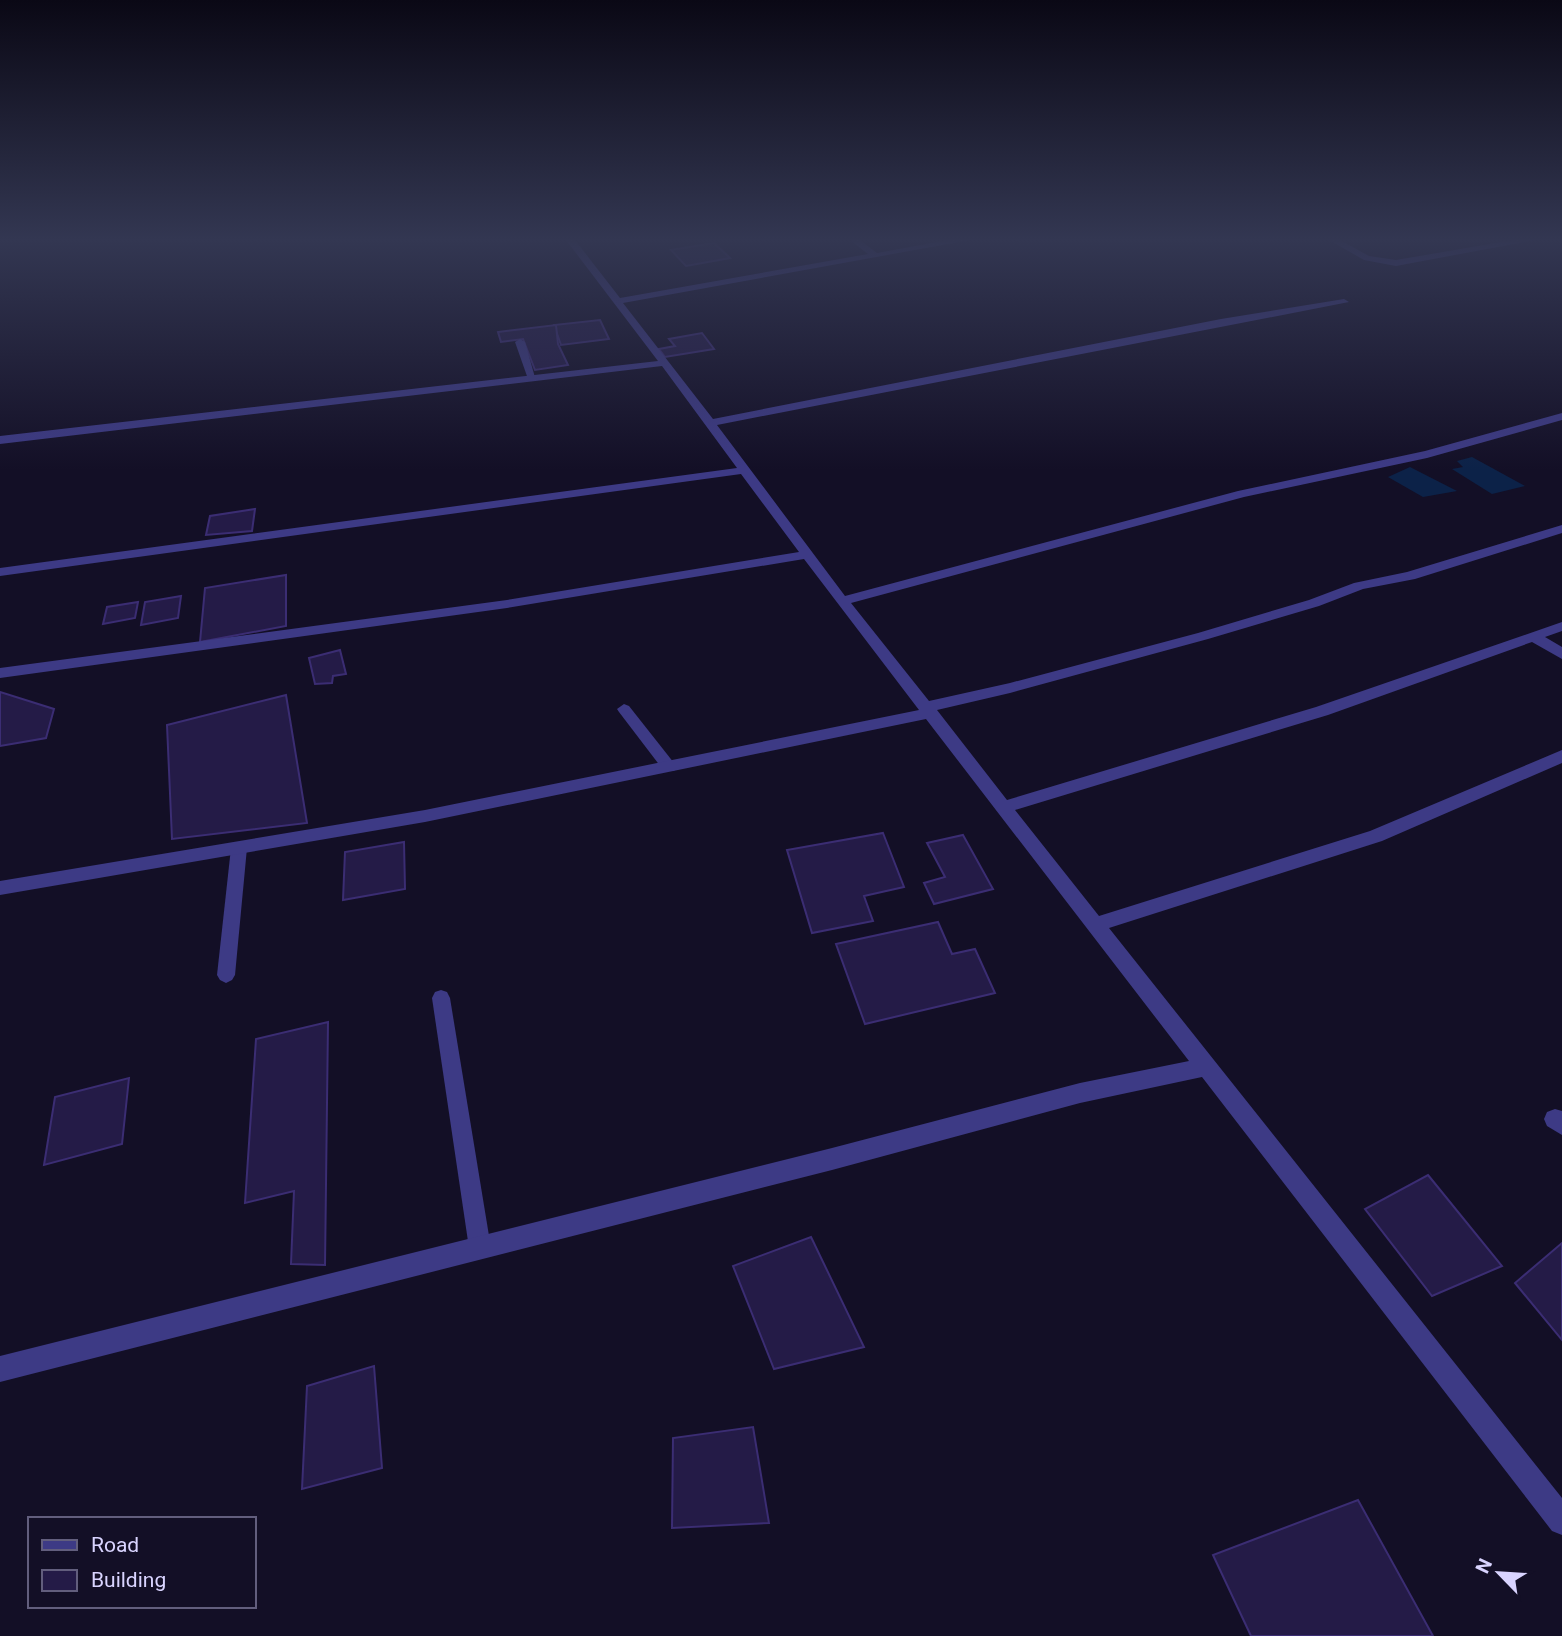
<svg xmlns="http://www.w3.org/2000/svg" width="1562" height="1636" font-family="Roboto,sans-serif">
	<rect width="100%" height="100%" fill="#130f26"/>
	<g fill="#0c2248">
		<polygon points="1472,457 1525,486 1492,494 1452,469 1463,467 1457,461"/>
		<polygon points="1410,467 1457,491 1423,497 1388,477"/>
	</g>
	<g fill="#241b47" stroke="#3b2d73" stroke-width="2">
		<polygon points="714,243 730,258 686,266 671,250"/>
		<polygon points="600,320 609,339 561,345 554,325"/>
		<polygon points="556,325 558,344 568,365 535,370 523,339 501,342 498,332"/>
		<polygon points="702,333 714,349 665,357 659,349 675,346 669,339"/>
		<polygon points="255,509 252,531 206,535 210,516"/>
		<polygon points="286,575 286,626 200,642 205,588"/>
		<polygon points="181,596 178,618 141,625 145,602"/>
		<polygon points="138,602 135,618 103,624 107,607"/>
		<polygon points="340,650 346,674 333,676 332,683 315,684 309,658"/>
		<polygon points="0,692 54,709 46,738 0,746"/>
		<polygon points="286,695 307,823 172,839 167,725"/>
		<polygon points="883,833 904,887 864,896 873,921 812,933 787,850"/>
		<polygon points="963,835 993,889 934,904 924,883 945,877 927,843"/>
		<polygon points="404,842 405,889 343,900 345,852"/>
		<polygon points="938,922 952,954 975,949 995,993 865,1024 836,944"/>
		<polygon points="328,1022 325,1265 291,1264 294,1191 245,1203 256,1039"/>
		<polygon points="129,1078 122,1144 44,1165 55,1097"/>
		<polygon points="1428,1175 1502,1266 1432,1296 1365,1209"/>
		<polygon points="811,1237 864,1347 774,1369 733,1266"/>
		<polygon points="1562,1243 1562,1340 1515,1283"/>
		<polygon points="374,1366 382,1468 302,1489 307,1386"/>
		<polygon points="753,1427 769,1523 672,1528 673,1438"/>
		<polygon points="1358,1500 1433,1636 1251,1636 1213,1555"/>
	</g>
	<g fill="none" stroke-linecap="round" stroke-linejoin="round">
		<g fill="#3d3a85" fill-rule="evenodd">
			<polygon points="520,339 525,342 536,381 528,379 515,342"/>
			<polygon points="624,704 629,706 674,763 677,767 674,771 664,771 619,712 617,709"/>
			<polygon points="239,842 245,844 247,848 235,975 232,980 226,983 220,980 217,975 231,848 233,844"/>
			<polygon points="441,990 447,992 450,998 491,1248 488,1256 480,1259 472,1256 469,1248 432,998 435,992"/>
		</g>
		<g fill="#3d3a85" fill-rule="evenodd">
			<polygon points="566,240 575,240 620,298 868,254 850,240 860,240 877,253 948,240 970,240 623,303 713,419 1221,319 1344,299 1349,302 717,425 845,596 1238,491 1425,451 1562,413 1562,420 1427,458 1244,497 851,603 929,701 1010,683 1198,633 1309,600 1354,583 1407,572 1562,525 1562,533 1415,579 1363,589 1319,606 1208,639 1010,693 937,710 1007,800 1316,707 1562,622 1562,631 1545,637 1562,647 1562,659 1532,642 1328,715 1015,810 1099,916 1370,831 1562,750 1562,763 1382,841 1109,928 1562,1498 1562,1535 1552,1531 1202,1077 1080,1103 832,1170 0,1382 0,1356 832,1148 1080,1083 1189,1061 926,719 425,822 0,895 0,881 425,810 919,710 804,559 507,608 0,678 0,668 507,600 799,552 741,474 0,576 0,568 737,468 662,366 0,444 0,436 658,361"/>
			<polygon points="1329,240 1340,240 1369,256 1396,260 1513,240 1535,240 1396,266 1364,260"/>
			<polygon points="1555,1109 1562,1111 1562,1135 1547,1126 1544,1119 1547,1112"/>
		</g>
	</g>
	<linearGradient id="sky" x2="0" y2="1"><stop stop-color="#0a0815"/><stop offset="0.51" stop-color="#333752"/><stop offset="1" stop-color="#333752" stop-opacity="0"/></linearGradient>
	<rect width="1562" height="470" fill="url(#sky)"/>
	<rect x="28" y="1517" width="228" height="91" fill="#130f26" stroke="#625e7d" stroke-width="2"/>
	<rect x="42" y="1540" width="35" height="10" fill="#3d3a85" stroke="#625e7d" stroke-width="2"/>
	<text x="91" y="1552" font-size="21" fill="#d9d4ff">Road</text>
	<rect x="42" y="1570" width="35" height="21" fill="#241b47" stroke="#625e7d" stroke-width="2"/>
	<text x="91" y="1587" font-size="21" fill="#d9d4ff">Building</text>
	<g transform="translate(1499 1573) rotate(295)" stroke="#130f26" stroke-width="5" paint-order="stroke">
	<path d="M0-5L12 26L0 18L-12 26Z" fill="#d9d4ff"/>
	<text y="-10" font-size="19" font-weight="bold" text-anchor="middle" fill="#d9d4ff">N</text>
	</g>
</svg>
